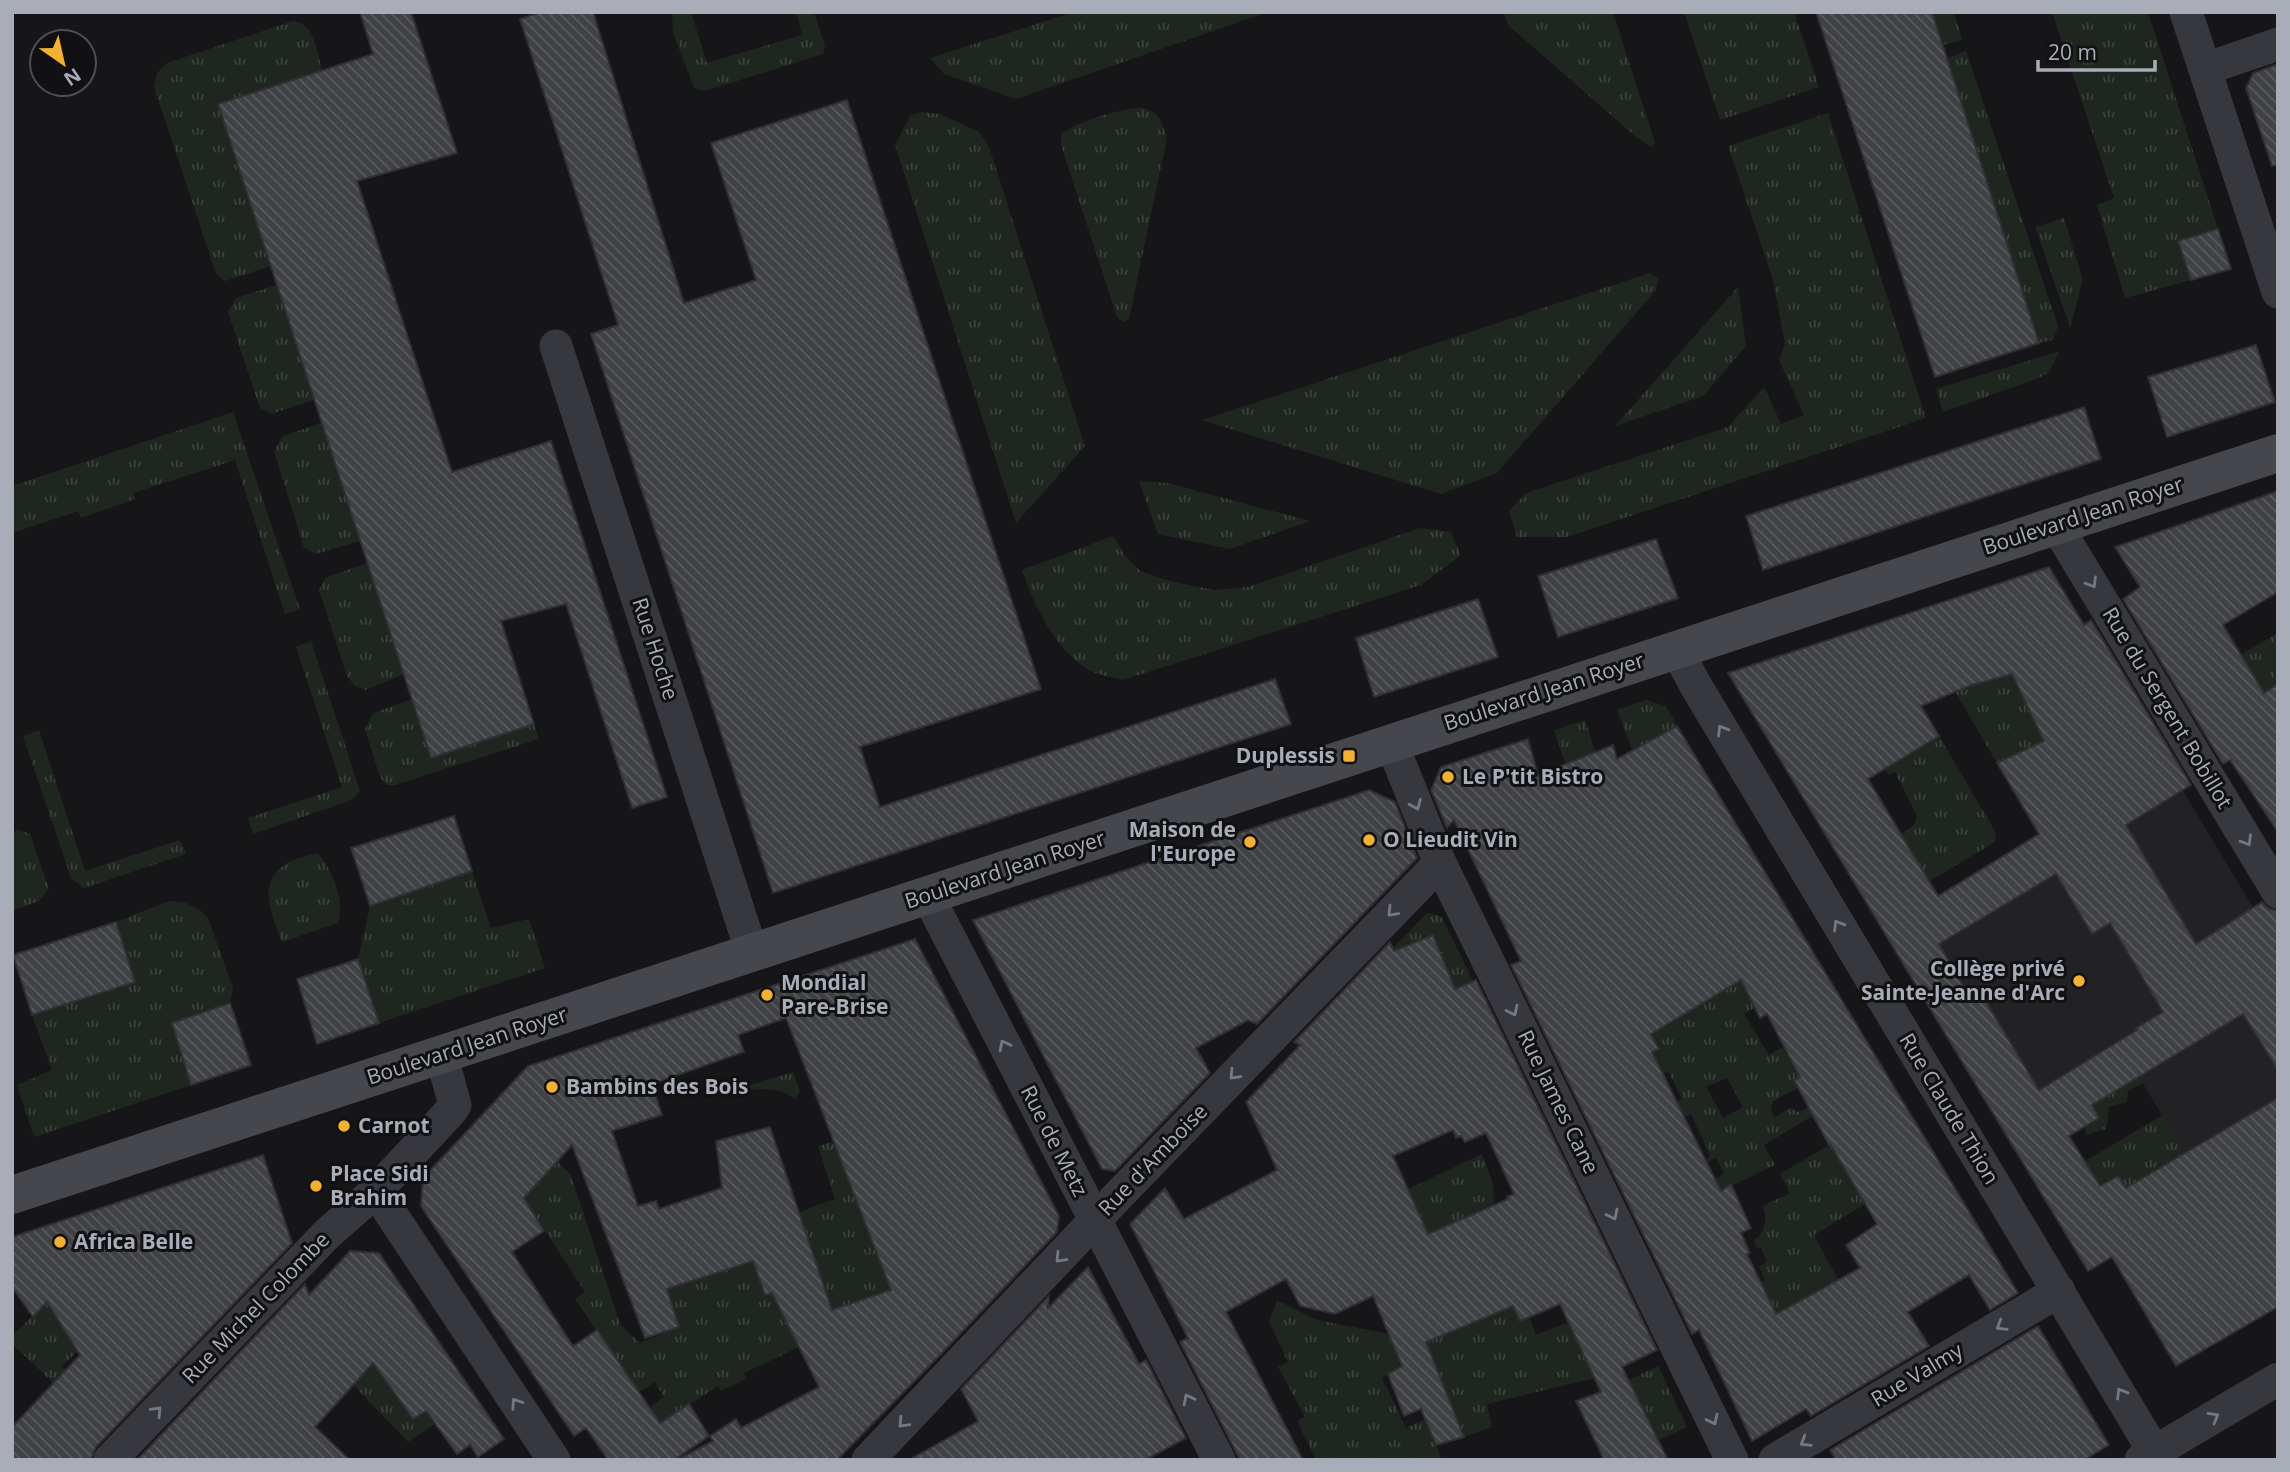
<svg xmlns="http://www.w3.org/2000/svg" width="2290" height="1472" font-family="'Open Sans',sans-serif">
	<defs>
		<pattern id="grass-tufts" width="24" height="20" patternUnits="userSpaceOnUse" patternTransform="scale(1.75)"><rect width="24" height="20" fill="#1e261f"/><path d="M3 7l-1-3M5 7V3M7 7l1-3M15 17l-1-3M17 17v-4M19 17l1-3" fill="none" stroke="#3c433d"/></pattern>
		<pattern id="building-back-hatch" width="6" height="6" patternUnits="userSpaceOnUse" patternTransform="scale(1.75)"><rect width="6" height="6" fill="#404145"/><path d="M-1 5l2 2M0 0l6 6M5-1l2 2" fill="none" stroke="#595a5e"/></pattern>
	</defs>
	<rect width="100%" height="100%" fill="#161618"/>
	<polygon fill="#222225" points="2165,761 2278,949 2278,1190 2185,1154 2139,1077 2014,1151 1882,930 2039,834"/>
	<g fill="url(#grass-tufts)" fill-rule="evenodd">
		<polygon points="672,12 691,12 707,63 802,35 796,12 814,12 825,46 823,54 705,91 694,88 673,33"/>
		<polygon points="1074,12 1268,12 1016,99 944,74 930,58"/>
		<polygon points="1503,12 1613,12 1655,143 1651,147 1636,137 1509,26"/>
		<polygon points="1684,12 1794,12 1819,87 1720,120"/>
		<polygon points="1932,12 1954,12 1962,40 1943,45"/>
		<polygon points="2052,12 2148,12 2218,229 2178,241 2191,280 2125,298 2097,205 2114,198"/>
		<path d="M 293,21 C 315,24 317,52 322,70 L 218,104 L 271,266 L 225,281 L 216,274 L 154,87 L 157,73 L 167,63 Z"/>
		<polygon points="1966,51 2058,326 2053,340 2039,343 1947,58"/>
		<path d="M 1142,108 C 1159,111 1162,123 1167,138 L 1129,319 L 1123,322 L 1117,317 L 1061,145 L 1061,134 C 1080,121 1118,109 1142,108 Z"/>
		<polygon points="920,112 940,114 979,132 989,147 1085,446 1016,523 895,145 910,116"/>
		<polygon points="1828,113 1926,418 1567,537 1517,537 1509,511 1526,493 1728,427 1764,387 1781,424 1804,415 1779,360 1785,344 1773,280 1728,146"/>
		<polygon points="2064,218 2083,280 2070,327 2035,227"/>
		<polygon points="1650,273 1658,279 1656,290 1497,473 1441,494 1202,420"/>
		<polygon points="277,285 314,400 271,414 260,408 228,312 236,298"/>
		<polygon points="1738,287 1746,346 1703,396 1615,426"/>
		<polygon points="2060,351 2048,373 2039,378 1943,412 1936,389"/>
		<polygon points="233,412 300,609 285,614 235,460 133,493 135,499 81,518 78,511 12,533 12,486"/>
		<polygon points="322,423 360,541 316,554 304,548 274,451 283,436"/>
		<polygon points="1139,481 1167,483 1310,521 1230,549 1158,534"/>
		<path d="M 1420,528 L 1451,532 L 1461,555 L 1421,585 L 1123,680 C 1112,677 1096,675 1087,669 C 1054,647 1034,606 1022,570 L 1113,536 L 1124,554 L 1140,571 L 1173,582 L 1214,590 L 1248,587 Z"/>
		<polygon points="367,563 404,674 366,690 355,686 347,676 319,590 325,578"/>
		<polygon points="2278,633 2278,684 2252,700 2228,662"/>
		<polygon points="311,641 360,791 352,800 253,834 248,818 342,787 296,647"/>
		<polygon points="2011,672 2014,679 2032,672 2028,707 2044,741 1997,763 1954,690"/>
		<polygon points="412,699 431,758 534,724 539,739 395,785 387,785 380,777 365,729 373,713"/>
		<polygon points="1646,700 1666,706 1677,726 1634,754 1617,710"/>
		<polygon points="1585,720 1598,760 1568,771 1554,730"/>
		<polygon points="39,730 85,871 180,840 186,854 84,888 71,878 23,736"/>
		<polygon points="1939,736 1996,833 1995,842 1928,882 1899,835 1914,825 1917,816 1895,772 1889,775 1885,769 1849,791 1863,738 1908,755"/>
		<polygon points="19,830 30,834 49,889 39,901 12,911 12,832"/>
		<path d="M 318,853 C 333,872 345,899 338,923 L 282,942 C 272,914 254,879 291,861 C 299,857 309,856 318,853 Z"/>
		<polygon points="472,871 491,928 529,919 545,968 379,1023 358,959 370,906"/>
		<polygon points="169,901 186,903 199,909 208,918 233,988 230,1003 172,1023 191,1085 34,1137 17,1085 52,1070 32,1015 135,982 116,922"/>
		<polygon points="1427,913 1441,916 1473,981 1455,989 1433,936 1394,951 1393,948"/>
		<path d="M 1741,980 L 1756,1007 L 1744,1014 L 1769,1055 L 1782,1047 L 1800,1077 L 1794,1080 L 1798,1088 L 1773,1101 C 1771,1107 1770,1113 1775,1117 L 1790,1108 L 1798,1112 L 1821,1102 L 1824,1109 L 1764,1145 L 1775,1165 L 1719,1192 L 1713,1180 L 1724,1174 L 1716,1158 L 1704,1163 L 1710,1155 L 1691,1114 L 1672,1124 L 1676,1102 L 1682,1099 L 1668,1071 L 1644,1083 L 1658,1069 L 1659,1061 L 1648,1054 L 1658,1049 L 1640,1042 L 1651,1030 ZM 1727,1078 L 1743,1107 L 1723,1118 L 1706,1087 Z"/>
		<path d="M 793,1072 L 800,1092 L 795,1099 C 781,1087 763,1089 744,1090 L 744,1087 Z"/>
		<polygon points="2139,1077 2143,1083 2128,1091 2127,1102 2109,1107 2106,1129 2086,1135 2085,1127 2099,1118 2092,1105"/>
		<polygon points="2163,1115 2185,1154 2126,1188 2117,1176 2100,1186 2085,1161"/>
		<path d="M 1841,1138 L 1858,1192 L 1865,1204 L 1814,1235 L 1838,1280 L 1776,1313 L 1761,1282 L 1765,1280 L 1759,1266 L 1767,1262 L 1761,1248 L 1757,1249 L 1754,1240 C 1766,1232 1767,1219 1763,1206 L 1790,1193 L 1780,1174 Z"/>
		<polygon points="835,1141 891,1290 790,1327 799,1347 744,1373 746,1379 721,1391 718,1386 652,1429 641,1413 664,1397 655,1382 639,1392 575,1299 585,1292 523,1197 557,1161 571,1175 620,1324 640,1343 679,1327 667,1289 753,1261 765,1295 821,1277 799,1212 835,1199 818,1146"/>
		<polygon points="1482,1154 1493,1184 1494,1203 1428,1234 1408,1189"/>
		<polygon points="411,1300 434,1334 400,1370 398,1398 413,1419 426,1411 435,1424 408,1442 335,1366 373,1340"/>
		<polygon points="1277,1300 1317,1320 1389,1334 1402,1366 1382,1378 1406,1428 1425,1419 1442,1460 1316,1460 1297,1421 1305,1417 1278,1367 1288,1362 1269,1322"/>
		<polygon points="47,1302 78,1351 62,1366 69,1374 57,1386 12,1344 12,1336"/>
		<polygon points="1513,1306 1520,1321 1529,1317 1536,1335 1569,1322 1595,1378 1487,1404 1492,1427 1464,1437 1448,1397 1409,1349"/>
		<polygon points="1658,1366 1687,1427 1659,1440 1629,1380"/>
	</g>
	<g fill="url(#building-back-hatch)" stroke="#303034" stroke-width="2" fill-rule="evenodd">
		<polygon points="360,12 411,12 457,153 357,181 452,472 551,441 667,797 632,808 566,604 501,621 534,724 431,758 218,104 373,54"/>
		<polygon points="540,12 593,12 684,303 756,280 711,143 847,100 1041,689 860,747 880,807 1275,679 1291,724 773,893 591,334 618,325 520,19"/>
		<polygon points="1816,12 1932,12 2039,343 1935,377"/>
		<polygon points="2278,64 2278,165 2272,166 2246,88 2253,73"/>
		<polygon points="2218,229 2231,269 2191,280 2178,241"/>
		<polygon points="2256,345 2275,402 2167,437 2148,377"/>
		<polygon points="2084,407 2101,459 1763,570 1746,516"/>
		<polygon points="2278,491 2278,592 2223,625 2264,693 2278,684 2278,832 2230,760 2223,764 2123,599 2140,587 2115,547"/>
		<polygon points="1656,539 1678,598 1558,637 1538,576"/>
		<path d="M 2049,567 L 2084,625 L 2091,620 L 2191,785 L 2126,825 L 2196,944 L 2262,902 L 2268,908 L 2278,911 L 2278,1070 L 2243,1014 L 2092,1105 L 2099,1118 L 2069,1136 L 2100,1186 L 2118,1176 L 2126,1188 L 2278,1098 L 2278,1307 L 2176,1366 L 2112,1257 L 2088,1271 L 1728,673 ZM 2012,674 L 2044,741 L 1997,763 L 2039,834 L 1938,896 L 1868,779 L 1939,736 L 1921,706 L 1969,686 ZM 2056,874 L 2092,934 L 2110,923 L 2163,1012 L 2136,1028 L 2137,1030 L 2039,1090 L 1979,990 L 1969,996 L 1939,944 Z"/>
		<polygon points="1478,599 1498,657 1374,697 1356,638"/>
		<path d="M 1677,726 L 2018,1293 L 1990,1310 L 1969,1275 L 1908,1312 L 1929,1346 L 1811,1416 L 1806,1409 L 1752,1441 L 1699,1330 L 1692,1334 L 1511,965 L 1521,961 L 1454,820 L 1447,828 L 1431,790 L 1441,767 L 1528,739 L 1538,775 L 1613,745 L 1617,759 ZM 1741,980 L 1760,1018 L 1767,1014 L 1800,1077 L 1794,1080 L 1829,1145 L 1830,1144 L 1877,1224 L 1846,1245 L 1860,1268 L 1776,1314 L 1747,1254 L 1750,1253 L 1741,1233 L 1751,1228 L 1731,1184 L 1721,1191 L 1652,1052 L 1659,1049 L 1651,1034 Z"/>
		<polygon points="1369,790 1395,802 1417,858 1257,1024 1248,1020 1196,1048 1210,1073 1115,1171 1102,1169 973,920"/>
		<polygon points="454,816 472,871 370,906 351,848"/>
		<polygon points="116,922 135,982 32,1015 13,955"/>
		<path d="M 1433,935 L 1455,989 L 1476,980 L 1657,1350 L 1622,1367 L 1668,1460 L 1604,1460 L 1576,1401 L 1601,1392 L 1560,1304 L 1520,1321 L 1513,1306 L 1426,1342 L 1464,1437 L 1436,1445 L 1421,1409 L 1404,1416 L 1388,1374 L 1402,1366 L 1373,1296 L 1335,1314 L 1300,1306 L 1286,1279 L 1226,1312 L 1303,1460 L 1240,1460 L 1180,1342 L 1188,1338 L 1130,1224 L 1165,1188 L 1184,1219 L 1277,1170 L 1246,1102 L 1300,1045 L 1294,1042 L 1390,942 L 1394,951 ZM 1453,1130 L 1456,1138 L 1461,1136 L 1465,1142 L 1486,1133 L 1514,1194 L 1507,1197 L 1508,1199 L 1428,1234 L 1393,1156 Z"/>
		<path d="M 915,939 L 1059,1216 L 1057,1232 L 942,1353 L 837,1460 L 677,1460 L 713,1441 L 710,1436 L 736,1419 L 741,1428 L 819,1387 L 772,1293 L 765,1295 L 753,1261 L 667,1289 L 679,1327 L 645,1338 L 572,1145 L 524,1198 L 544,1231 L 512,1252 L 573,1346 L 597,1330 L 660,1423 L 689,1404 L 709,1436 L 674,1460 L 608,1460 L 586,1428 L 574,1436 L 438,1232 L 421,1206 L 423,1178 L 528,1066 ZM 786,1018 L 891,1290 L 832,1310 L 770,1127 L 716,1141 L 722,1188 L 659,1209 L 656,1201 L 638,1206 L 612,1131 L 662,1115 L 652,1084 L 744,1052 L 738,1035 Z"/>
		<polygon points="358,959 379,1023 317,1044 297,979"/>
		<polygon points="230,1003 251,1065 191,1085 172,1023"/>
		<polygon points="263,1155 292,1243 96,1447 91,1460 12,1460 12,1427 80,1355 47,1302 33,1317 12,1287 12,1237"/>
		<polygon points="350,1251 379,1253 504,1439 478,1457 470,1445 457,1454 426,1411 413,1419 373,1363 315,1427 350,1460 137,1460 305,1284 309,1295"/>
		<polygon points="1088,1267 1139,1364 1146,1360 1186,1438 1145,1460 909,1460 978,1421 961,1389 1049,1296 1048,1308"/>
		<polygon points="2038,1326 2109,1445 2084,1460 1836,1460 1830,1450"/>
	</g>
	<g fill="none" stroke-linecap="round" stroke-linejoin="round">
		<g stroke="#37383d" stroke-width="33">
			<polyline points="2186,12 2278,292"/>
			<polyline points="2205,69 2278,44"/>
			<polyline points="556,346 752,953"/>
			<polyline points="2056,525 2278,892"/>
			<polyline points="1676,649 1696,686 2159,1460"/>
			<polyline points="1391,742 1440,863 1732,1460"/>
			<polyline points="928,896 1219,1460"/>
			<polyline points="376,1191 554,1460"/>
			<polyline points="110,1460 327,1234 376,1191 449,1113 455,1105 441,1054"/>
			<polyline points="868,1460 1116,1198 1440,863"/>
			<polyline points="1775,1460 2059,1291"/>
			<polyline points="2141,1460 2278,1379"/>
		</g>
		<polyline stroke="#45474d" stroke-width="38" points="12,1195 2278,453"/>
	</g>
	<defs><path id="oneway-chevron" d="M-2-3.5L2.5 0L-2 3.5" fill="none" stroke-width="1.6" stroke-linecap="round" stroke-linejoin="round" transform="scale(1.75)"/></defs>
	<g stroke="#757881">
		<use href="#oneway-chevron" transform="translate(2092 583) rotate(59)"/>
		<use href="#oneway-chevron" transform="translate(1722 730) rotate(-121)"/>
		<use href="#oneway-chevron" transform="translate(1416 805) rotate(67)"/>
		<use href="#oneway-chevron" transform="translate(2247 841) rotate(59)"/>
		<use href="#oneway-chevron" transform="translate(1392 912) rotate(134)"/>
		<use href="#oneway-chevron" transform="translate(1838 925) rotate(-121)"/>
		<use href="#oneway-chevron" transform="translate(1513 1011) rotate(64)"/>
		<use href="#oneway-chevron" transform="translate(1004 1045) rotate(-117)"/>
		<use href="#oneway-chevron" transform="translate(1234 1075) rotate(134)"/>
		<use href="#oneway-chevron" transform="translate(1613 1215) rotate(64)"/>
		<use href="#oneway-chevron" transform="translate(1060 1258) rotate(134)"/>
		<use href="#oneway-chevron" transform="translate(2001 1326) rotate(149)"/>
		<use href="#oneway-chevron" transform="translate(2121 1393) rotate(-121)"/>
		<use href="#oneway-chevron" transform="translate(1188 1399) rotate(-117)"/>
		<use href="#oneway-chevron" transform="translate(516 1403) rotate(-124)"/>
		<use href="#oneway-chevron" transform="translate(157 1411) rotate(-46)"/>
		<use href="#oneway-chevron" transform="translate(2214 1417) rotate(-30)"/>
		<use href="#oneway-chevron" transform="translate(1713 1420) rotate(64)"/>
		<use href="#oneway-chevron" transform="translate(903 1423) rotate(133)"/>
		<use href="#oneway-chevron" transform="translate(1805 1442) rotate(149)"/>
	</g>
	<g fill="#f2b134" stroke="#111113" stroke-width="2.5">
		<rect x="1342" y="749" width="14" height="14" rx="3.5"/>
		<circle cx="1448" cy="777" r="7"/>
		<circle cx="1369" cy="840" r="7"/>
		<circle cx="1250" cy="842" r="7"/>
		<circle cx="2079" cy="981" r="7"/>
		<circle cx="767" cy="995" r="7"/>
		<circle cx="552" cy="1087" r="7"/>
		<circle cx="344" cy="1126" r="7"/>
		<circle cx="316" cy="1186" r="7"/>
		<circle cx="60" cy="1242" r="7"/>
	</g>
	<g text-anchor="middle" stroke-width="6" stroke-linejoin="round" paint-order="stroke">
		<g font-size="21" fill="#a8adb8" stroke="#111113">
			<text transform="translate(2083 516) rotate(-18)" y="7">Boulevard Jean Royer</text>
			<text transform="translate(655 649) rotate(72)" y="7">Rue Hoche</text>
			<text transform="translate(1544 692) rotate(-18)" y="7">Boulevard Jean Royer</text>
			<text transform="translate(2167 708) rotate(59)" y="7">Rue du Sergent Bobillot</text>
			<text transform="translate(1005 870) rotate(-18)" y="7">Boulevard Jean Royer</text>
			<text transform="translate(467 1046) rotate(-18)" y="7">Boulevard Jean Royer</text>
			<text transform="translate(1558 1102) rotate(64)" y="7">Rue James Cane</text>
			<text transform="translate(1949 1109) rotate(59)" y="7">Rue Claude Thion</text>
			<text transform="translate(1054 1141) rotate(63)" y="7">Rue de Metz</text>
			<text transform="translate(1153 1160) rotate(-46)" y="7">Rue d'Amboise</text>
			<text transform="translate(256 1308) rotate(-46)" y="7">Rue Michel Colombe</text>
			<text transform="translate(1917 1375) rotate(-31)" y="7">Rue Valmy</text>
		</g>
		<g font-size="21" font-weight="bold" fill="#a8adb8" stroke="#111113" text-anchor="start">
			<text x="1335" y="763" text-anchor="end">Duplessis</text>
			<text x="1462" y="784">Le P'tit Bistro</text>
			<text x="1236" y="837" text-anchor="end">Maison de<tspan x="1236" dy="24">l'Europe</tspan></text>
			<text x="1383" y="847">O Lieudit Vin</text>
			<text x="2065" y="976" text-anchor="end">Collège privé<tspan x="2065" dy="24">Sainte-Jeanne d'Arc</tspan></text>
			<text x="781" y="990">Mondial<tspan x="781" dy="24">Pare-Brise</tspan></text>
			<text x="566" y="1094">Bambins des Bois</text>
			<text x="358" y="1133">Carnot</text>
			<text x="330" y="1181">Place Sidi<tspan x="330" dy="24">Brahim</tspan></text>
			<text x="74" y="1249">Africa Belle</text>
		</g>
	</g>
	<rect width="2290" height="1472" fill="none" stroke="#a8adb8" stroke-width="28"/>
	<g transform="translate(63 63) rotate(146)"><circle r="33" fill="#111113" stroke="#4d4f55" stroke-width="2"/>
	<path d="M0-5L12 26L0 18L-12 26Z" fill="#f2b134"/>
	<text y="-10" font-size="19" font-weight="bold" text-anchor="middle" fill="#a8adb8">N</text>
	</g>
	<path d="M2038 60v10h117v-10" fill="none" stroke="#a8adb8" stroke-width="3.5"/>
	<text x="2048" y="60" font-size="21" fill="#a8adb8" stroke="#111113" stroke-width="5" paint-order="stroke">20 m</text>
</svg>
